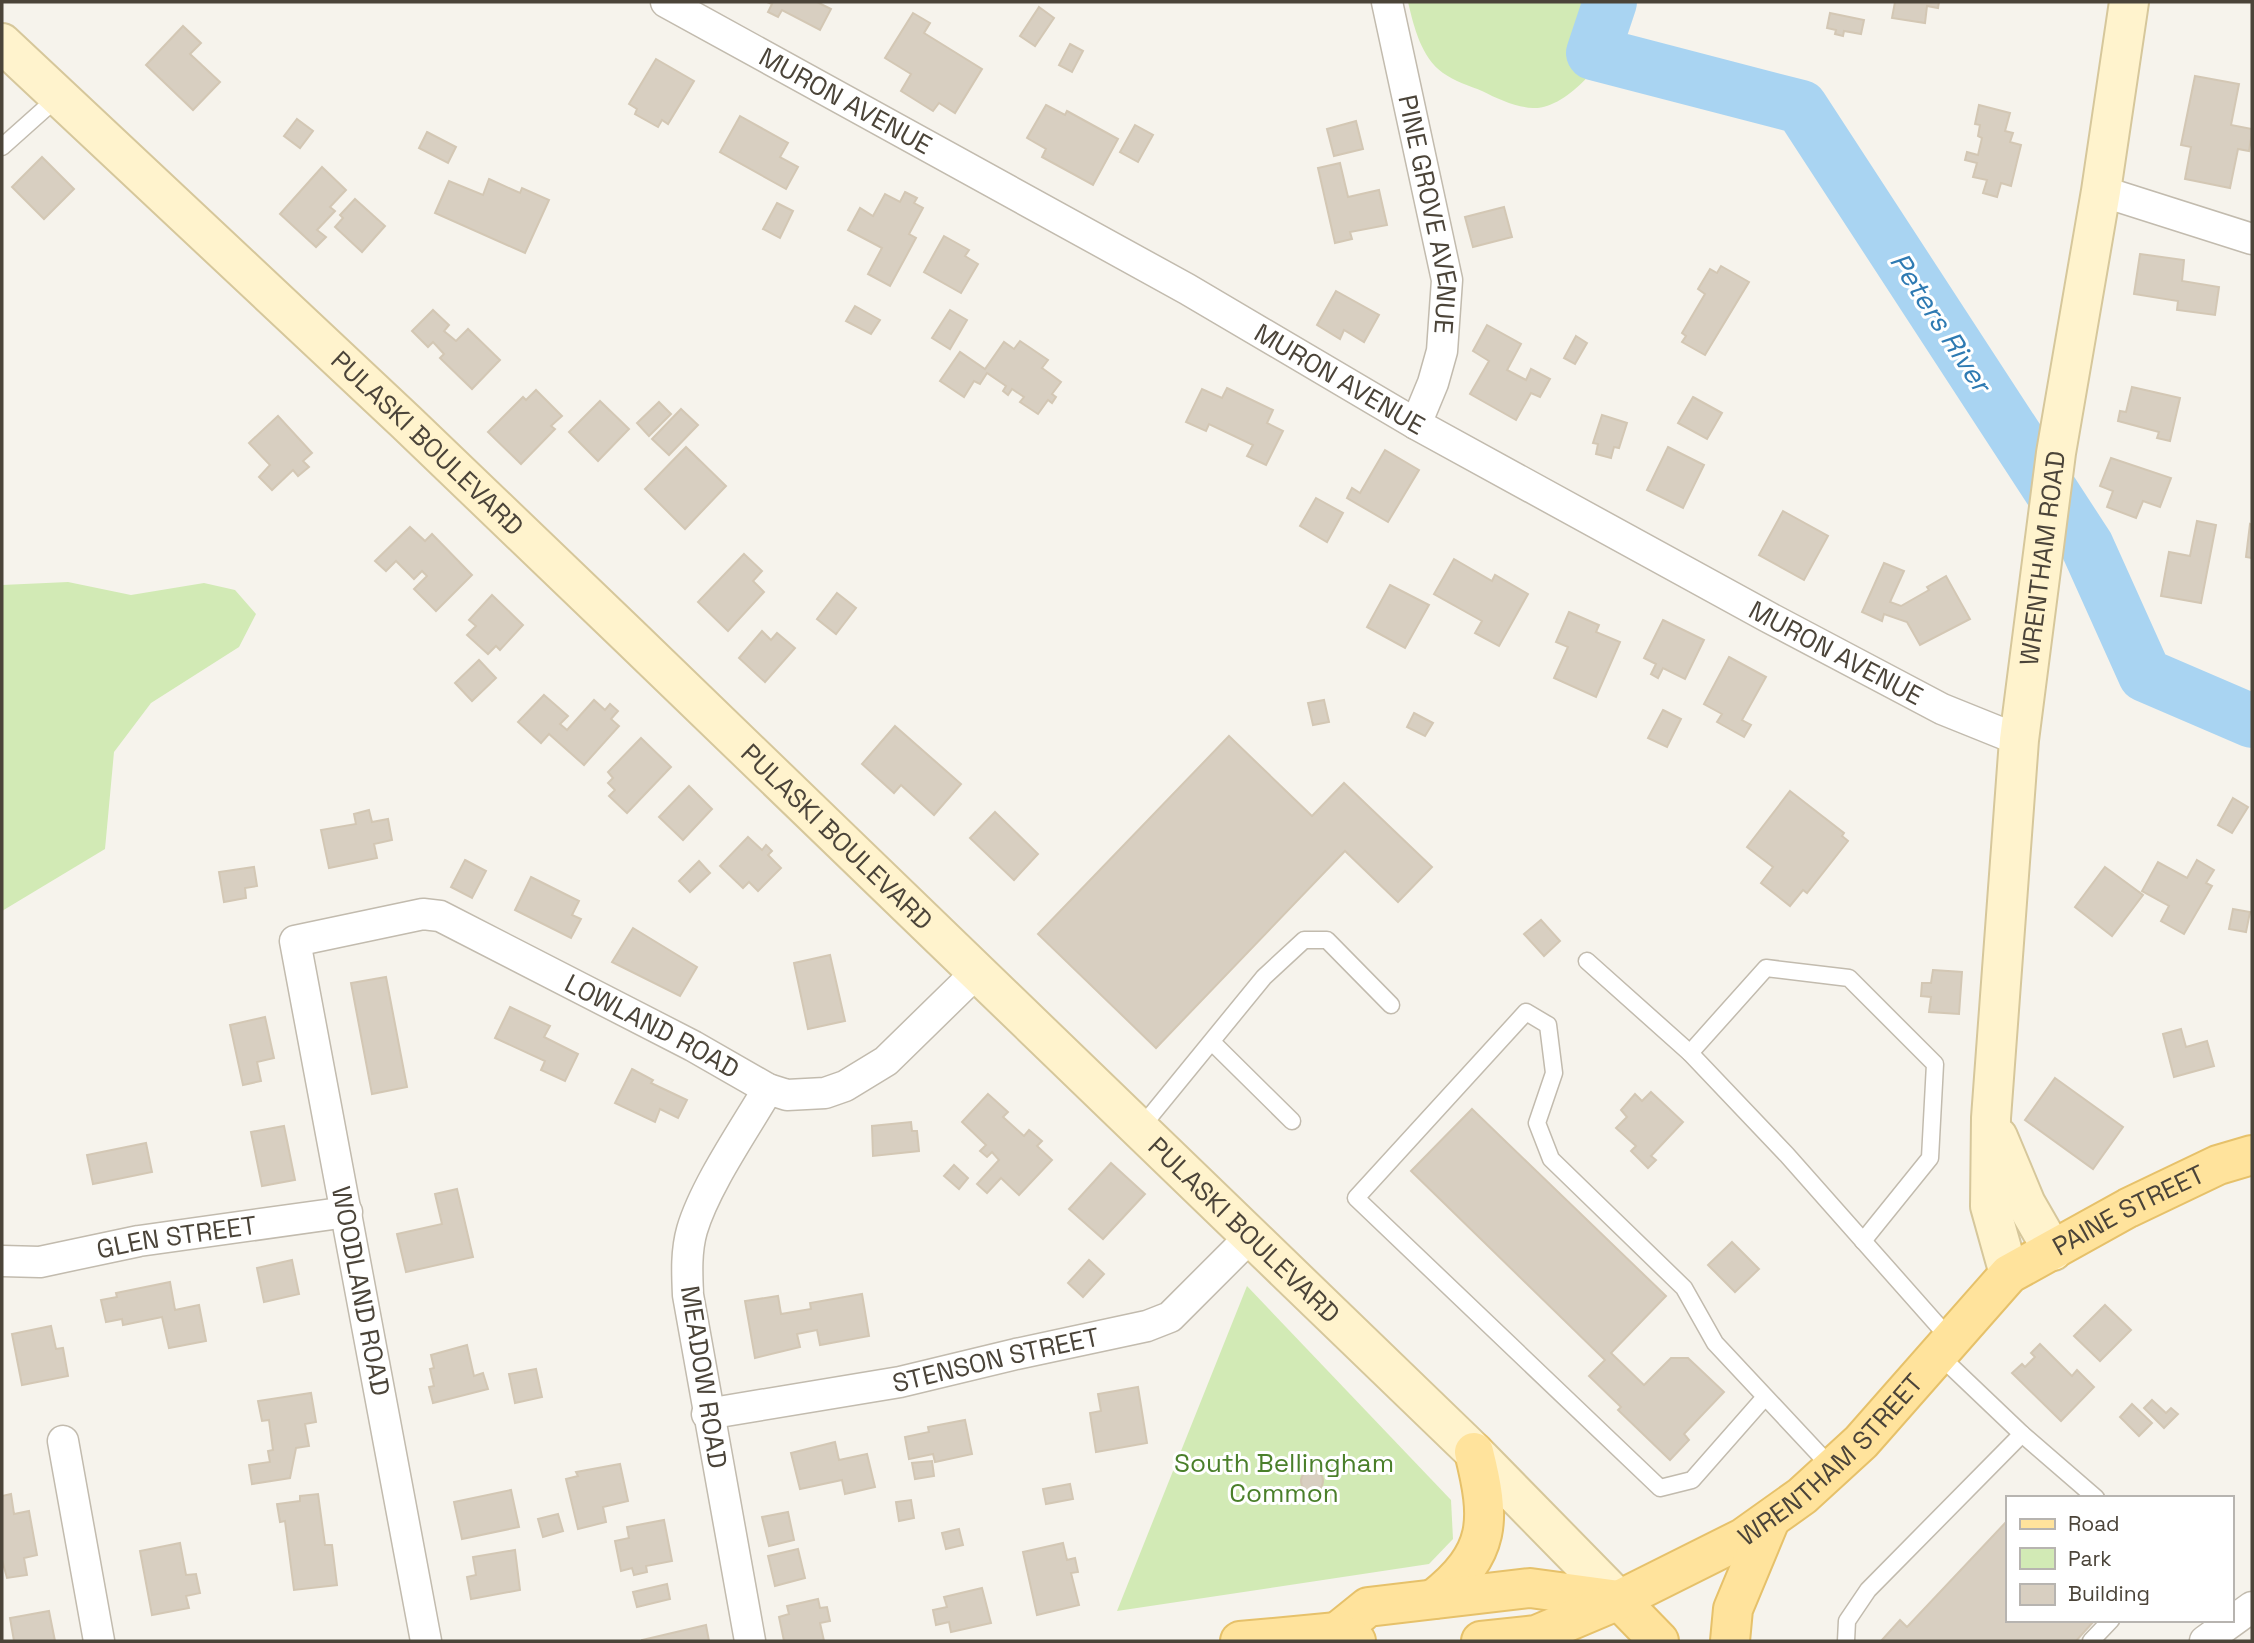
<svg xmlns="http://www.w3.org/2000/svg" width="2254" height="1643" font-family="'Space Grotesk',sans-serif">
	<rect width="100%" height="100%" fill="#f6f3ec"/>
	<g fill="#d2eab5">
		<path d="M 1408,2 L 1627,2 C 1625,10 1624,20 1621,28 C 1609,57 1567,110 1533,108 C 1515,107 1498,99 1482,91 C 1470,86 1454,81 1443,73 C 1421,57 1414,27 1408,2 Z"/>
		<polygon points="68,582 131,595 204,583 235,590 256,614 239,647 151,703 114,752 105,849 2,911 2,585"/>
		<polygon points="1247,1286 1451,1500 1453,1539 1429,1564 1117,1611"/>
	</g>
	<g fill="none" stroke-linecap="round" stroke-linejoin="round">
		<polyline stroke="#a9d4f2" stroke-width="54" points="1610,2 1593,53 1801,107 2087,546 2145,675 2252,721"/>
	</g>
	<g fill="#d8cfc1" stroke="#d3c7b4" stroke-width="2">
		<polygon points="767,2 817,2 831,9 820,30 782,10 778,17 768,12 772,4"/>
		<polygon points="1895,2 1939,2 1938,8 1927,6 1925,23 1892,18"/>
		<polygon points="1039,7 1054,18 1035,46 1020,36"/>
		<polygon points="913,13 930,23 924,33 982,69 955,113 939,103 933,111 901,91 911,74 885,58"/>
		<polygon points="1830,13 1864,20 1861,34 1844,31 1843,36 1835,34 1836,30 1827,28"/>
		<polygon points="183,26 201,43 190,54 220,82 193,110 146,65"/>
		<polygon points="1070,44 1083,51 1072,72 1059,65"/>
		<polygon points="656,59 694,81 668,124 662,120 658,127 635,114 637,109 629,104"/>
		<polygon points="2195,76 2239,84 2231,125 2252,129 2252,133 2249,151 2238,149 2230,188 2185,179 2191,147 2181,145"/>
		<polygon points="1046,105 1065,115 1067,111 1118,139 1093,185 1042,157 1046,149 1027,138"/>
		<polygon points="1979,105 2010,113 2005,131 2013,133 2010,142 2021,145 2011,186 2001,183 1997,197 1983,193 1987,180 1973,177 1977,163 1965,160 1967,152 1978,155 1982,138 1978,136 1980,125 1975,124"/>
		<polygon points="740,116 788,143 780,157 798,167 786,189 720,152"/>
		<polygon points="297,119 313,131 300,148 284,136"/>
		<polygon points="1356,121 1363,149 1334,156 1327,129"/>
		<polygon points="1135,125 1153,135 1138,162 1120,152"/>
		<polygon points="427,132 456,147 448,163 419,148"/>
		<polygon points="42,157 74,189 44,219 12,187"/>
		<polygon points="1340,163 1348,197 1379,190 1387,225 1350,232 1352,239 1335,243 1318,168"/>
		<polygon points="322,167 346,190 330,207 335,211 317,230 326,237 316,247 280,214"/>
		<polygon points="489,179 520,193 522,188 549,200 525,253 435,213 449,181 483,195"/>
		<polygon points="905,192 917,198 914,203 923,208 909,234 916,238 890,286 868,274 882,248 848,230 860,208 873,216 885,194 900,202"/>
		<polygon points="355,199 385,226 362,252 335,227 343,218 340,215"/>
		<polygon points="777,203 793,211 780,238 763,229"/>
		<polygon points="1504,207 1512,237 1473,247 1465,217"/>
		<polygon points="944,236 969,250 965,256 978,264 961,293 924,272"/>
		<polygon points="2140,254 2184,260 2182,281 2219,287 2215,315 2177,310 2178,301 2134,294"/>
		<polygon points="1721,266 1749,282 1705,355 1682,342 1686,336 1682,333 1705,294 1698,289 1710,269 1717,273"/>
		<polygon points="1336,291 1379,315 1364,342 1344,330 1340,339 1317,325"/>
		<polygon points="855,306 880,320 871,334 846,321"/>
		<polygon points="433,310 449,325 444,331 456,341 468,329 500,360 472,389 440,358 444,354 433,342 428,347 412,331"/>
		<polygon points="950,310 967,320 950,349 932,338"/>
		<polygon points="1487,325 1521,344 1507,370 1526,380 1531,369 1550,379 1540,397 1531,393 1516,420 1470,394 1489,361 1473,351"/>
		<polygon points="1576,336 1587,343 1575,364 1564,358"/>
		<polygon points="1020,341 1048,360 1042,368 1061,382 1052,394 1056,397 1052,403 1048,400 1038,414 1020,402 1024,397 1012,389 1008,395 1003,391 1006,386 987,373 980,384 974,381 964,397 940,381 960,352 985,369 1004,342 1014,349"/>
		<polygon points="2132,387 2180,398 2170,441 2157,438 2159,432 2118,421 2120,411 2126,412"/>
		<polygon points="1227,388 1273,410 1267,423 1283,431 1266,465 1247,456 1253,445 1209,424 1206,431 1186,422 1202,389 1222,398"/>
		<polygon points="536,390 562,416 551,426 555,429 521,464 488,432 523,397 526,400"/>
		<polygon points="1693,397 1722,413 1707,439 1678,423"/>
		<polygon points="600,401 629,429 598,461 569,432"/>
		<polygon points="659,402 671,414 649,436 637,423"/>
		<polygon points="681,409 698,425 669,455 652,439"/>
		<polygon points="1602,415 1627,423 1619,448 1614,447 1611,458 1596,454 1598,444 1593,443"/>
		<polygon points="278,416 312,453 303,461 309,467 298,476 293,470 272,490 259,477 270,465 249,443"/>
		<polygon points="686,447 726,486 685,529 645,489"/>
		<polygon points="1668,447 1704,465 1683,508 1647,490"/>
		<polygon points="1385,450 1419,470 1388,522 1347,498 1352,488 1360,493"/>
		<polygon points="2111,458 2171,478 2160,507 2143,501 2136,518 2107,507 2113,491 2100,486"/>
		<polygon points="1316,498 1343,513 1327,542 1300,526"/>
		<polygon points="1783,511 1828,536 1804,580 1759,555"/>
		<polygon points="2197,521 2216,525 2201,603 2161,596 2169,552 2190,556"/>
		<polygon points="2250,524 2252,525 2252,558 2246,557"/>
		<polygon points="410,527 425,541 432,534 472,575 436,611 414,589 427,576 422,571 414,579 396,561 386,571 375,561"/>
		<polygon points="744,554 762,571 753,581 764,592 728,631 698,602"/>
		<polygon points="1454,559 1492,581 1495,575 1528,594 1499,646 1475,633 1482,621 1434,594"/>
		<polygon points="1884,563 1904,571 1890,602 1901,606 1929,590 1927,587 1946,576 1970,619 1920,645 1907,622 1884,614 1882,621 1862,612"/>
		<polygon points="1390,585 1429,605 1405,648 1367,627"/>
		<polygon points="837,593 856,608 836,634 817,619"/>
		<polygon points="492,595 523,625 500,650 496,646 488,654 467,635 476,626 469,620"/>
		<polygon points="1569,612 1599,625 1596,632 1620,642 1596,697 1554,678 1568,647 1556,642"/>
		<polygon points="1663,620 1704,640 1685,679 1663,668 1658,678 1651,674 1656,664 1644,658"/>
		<polygon points="762,631 771,640 777,633 795,648 765,682 739,658"/>
		<polygon points="1729,657 1766,677 1742,720 1751,725 1744,737 1717,722 1722,714 1704,704"/>
		<polygon points="479,660 496,678 472,701 455,683"/>
		<polygon points="544,695 568,716 560,724 567,730 594,700 605,710 610,704 618,711 611,719 619,726 584,765 549,734 541,743 518,722"/>
		<polygon points="1324,700 1329,722 1313,725 1308,703"/>
		<polygon points="1663,710 1681,719 1667,747 1648,738"/>
		<polygon points="1414,713 1433,723 1425,736 1407,727"/>
		<polygon points="895,726 961,784 934,815 901,785 894,793 862,764"/>
		<polygon points="1229,736 1312,816 1344,783 1432,867 1398,902 1345,851 1156,1048 1038,934"/>
		<polygon points="641,738 671,767 627,813 609,796 615,790 608,783 613,778 608,772"/>
		<polygon points="689,786 712,809 683,840 659,817"/>
		<polygon points="1790,791 1844,833 1842,836 1848,841 1807,893 1803,890 1790,906 1761,883 1773,867 1747,847"/>
		<polygon points="2233,798 2248,807 2232,833 2218,825"/>
		<polygon points="369,810 372,822 388,819 392,840 374,844 377,858 329,868 321,830 356,824 354,814"/>
		<polygon points="995,812 1038,854 1014,880 970,838"/>
		<polygon points="748,837 762,850 766,845 772,851 768,855 781,868 758,891 749,882 743,888 720,866"/>
		<polygon points="465,860 486,871 472,898 451,887"/>
		<polygon points="2197,860 2214,870 2206,883 2212,886 2184,934 2161,921 2169,906 2142,891 2158,862 2187,878"/>
		<polygon points="699,861 710,873 690,892 679,881"/>
		<polygon points="254,867 257,886 245,888 246,898 224,902 219,872"/>
		<polygon points="2105,867 2143,895 2112,936 2075,907"/>
		<polygon points="531,877 579,901 572,915 581,919 571,938 515,910"/>
		<polygon points="2233,909 2250,912 2246,932 2229,929"/>
		<polygon points="1541,920 1560,941 1544,956 1524,934"/>
		<polygon points="633,928 697,967 680,996 612,962"/>
		<polygon points="830,955 845,1021 808,1029 794,963"/>
		<polygon points="1933,970 1962,972 1959,1014 1929,1012 1931,997 1921,996 1922,983 1931,983"/>
		<polygon points="386,977 407,1087 372,1094 351,983"/>
		<polygon points="510,1007 550,1026 544,1037 578,1054 565,1081 541,1070 545,1061 495,1038"/>
		<polygon points="265,1017 274,1058 257,1062 261,1081 243,1085 230,1025"/>
		<polygon points="2181,1029 2186,1047 2207,1041 2214,1066 2174,1077 2163,1034"/>
		<polygon points="632,1069 653,1080 651,1083 687,1100 678,1118 660,1109 655,1122 615,1103"/>
		<polygon points="2055,1078 2123,1127 2093,1169 2025,1120"/>
		<polygon points="1651,1092 1683,1122 1651,1156 1656,1160 1648,1168 1631,1151 1636,1146 1616,1128 1627,1117 1621,1110 1635,1094 1642,1101"/>
		<polygon points="988,1094 1008,1112 1003,1117 1024,1136 1029,1130 1042,1141 1037,1146 1052,1160 1019,1195 1001,1178 987,1193 977,1184 999,1160 992,1152 987,1157 980,1151 986,1145 962,1122"/>
		<polygon points="1472,1109 1666,1296 1611,1353 1644,1385 1671,1358 1688,1358 1724,1392 1684,1434 1689,1440 1670,1460 1618,1410 1621,1407 1589,1376 1605,1360 1411,1171"/>
		<polygon points="911,1122 912,1131 917,1131 919,1151 873,1156 872,1126"/>
		<polygon points="284,1126 295,1180 262,1186 251,1132"/>
		<polygon points="146,1143 152,1172 93,1184 87,1155"/>
		<polygon points="1111,1163 1145,1194 1103,1239 1069,1209"/>
		<polygon points="954,1165 968,1178 959,1189 944,1176"/>
		<polygon points="457,1189 473,1257 406,1272 397,1234 442,1224 435,1194"/>
		<polygon points="1732,1242 1759,1269 1735,1292 1708,1265"/>
		<polygon points="292,1260 299,1294 264,1302 257,1268"/>
		<polygon points="1089,1260 1104,1274 1083,1297 1068,1283"/>
		<polygon points="170,1282 175,1310 199,1305 206,1341 169,1348 162,1317 123,1325 122,1319 106,1322 101,1300 117,1297 116,1293"/>
		<polygon points="862,1294 869,1336 820,1345 817,1330 797,1334 800,1347 755,1358 745,1301 778,1296 781,1314 811,1309 810,1303"/>
		<polygon points="2105,1305 2131,1330 2100,1361 2074,1336"/>
		<polygon points="51,1326 56,1349 63,1348 68,1376 22,1385 12,1334"/>
		<polygon points="2040,1344 2072,1376 2077,1370 2094,1387 2061,1421 2012,1373 2022,1364 2025,1367 2035,1357 2031,1353"/>
		<polygon points="467,1345 474,1376 483,1373 488,1389 433,1403 429,1387 434,1386 430,1369 434,1368 431,1355"/>
		<polygon points="536,1369 542,1397 515,1403 509,1374"/>
		<polygon points="1138,1387 1147,1443 1096,1452 1090,1413 1101,1411 1098,1394"/>
		<polygon points="311,1393 316,1422 305,1424 309,1446 296,1448 290,1478 252,1484 249,1465 270,1462 268,1451 273,1450 269,1420 262,1421 258,1401"/>
		<polygon points="2152,1400 2166,1413 2171,1408 2178,1414 2164,1428 2144,1408"/>
		<polygon points="2132,1404 2152,1423 2139,1436 2120,1417"/>
		<polygon points="965,1420 972,1454 935,1462 933,1454 909,1459 905,1437 929,1432 928,1427"/>
		<polygon points="835,1442 839,1460 867,1454 875,1487 845,1494 842,1480 800,1489 791,1453"/>
		<polygon points="932,1461 934,1476 915,1479 912,1463"/>
		<polygon points="620,1464 628,1501 603,1507 606,1522 578,1529 566,1479 578,1476 576,1472"/>
		<circle cx="1312" cy="1481" r="11"/>
		<polygon points="1070,1484 1073,1499 1046,1504 1043,1489"/>
		<polygon points="511,1490 519,1527 462,1539 454,1502"/>
		<polygon points="11,1494 14,1514 29,1511 37,1555 24,1558 27,1575 7,1578 2,1560 2,1496"/>
		<polygon points="318,1494 325,1545 332,1545 337,1585 294,1590 285,1521 280,1522 277,1504 300,1501 300,1496"/>
		<polygon points="911,1500 914,1518 899,1521 896,1502"/>
		<polygon points="788,1512 794,1540 769,1546 762,1517"/>
		<polygon points="558,1514 563,1531 543,1537 538,1519"/>
		<polygon points="664,1520 672,1561 646,1566 647,1572 634,1575 632,1568 621,1571 615,1541 629,1538 627,1527"/>
		<polygon points="2007,1521 2007,1620 2095,1620 2076,1641 1881,1641 1900,1620 1907,1627"/>
		<polygon points="959,1529 963,1545 946,1549 942,1533"/>
		<polygon points="180,1543 186,1575 196,1574 200,1593 186,1596 189,1608 152,1615 140,1551"/>
		<polygon points="1063,1543 1067,1560 1075,1558 1078,1572 1071,1573 1079,1605 1037,1615 1023,1552"/>
		<polygon points="798,1549 805,1578 775,1586 768,1556"/>
		<polygon points="515,1550 520,1590 471,1599 467,1577 476,1575 473,1557"/>
		<polygon points="667,1584 670,1599 637,1607 633,1592"/>
		<polygon points="982,1588 991,1623 951,1632 949,1622 936,1625 933,1610 947,1607 944,1597"/>
		<polygon points="818,1599 820,1608 827,1607 830,1621 820,1623 824,1641 784,1641 779,1617 789,1614 787,1606"/>
		<polygon points="49,1611 55,1641 14,1641 10,1618"/>
		<polygon points="706,1625 709,1641 642,1641 642,1640"/>
	</g>
	<g fill="none" stroke-linecap="round" stroke-linejoin="round">
		<defs>
			<g id="service">
				<polyline points="2,147 58,97"/>
				<polyline points="1587,961 1690,1053 1787,1155 1950,1339"/>
				<polyline points="1212,1042 1292,1121"/>
				<polyline points="1690,1053 1766,968 1849,978 1935,1064 1930,1158 1863,1241"/>
				<polyline points="1139,1130 1264,977 1304,940 1327,940 1391,1005"/>
				<polyline points="1938,1354 2022,1434 2096,1498"/>
				<polyline points="1765,1397 1692,1480 1660,1488 1356,1198 1526,1012 1548,1025 1554,1073 1537,1123 1551,1159 1684,1288 1715,1343 1833,1469"/>
				<polyline points="1846,1641 1847,1621 1868,1590 2022,1434"/>
				<polyline points="2091,1641 2111,1620"/>
			</g>
			<g id="minor">
				<path id="s1" d="M 666,2 L 1187,289 L 1416,424 L 1768,617 L 1942,709 L 2019,740"/>
				<path id="s2" d="M 1387,2 L 1447,280 L 1442,351 L 1433,383 L 1416,424"/>
				<polyline points="2101,191 2252,239"/>
				<path id="s3" d="M 2,1261 L 40,1262 L 139,1241 L 347,1212"/>
				<path id="s4" d="M 707,1414 L 900,1382 L 1016,1354 L 1147,1326 L 1170,1317 L 1250,1237"/>
				<polyline points="63,1441 99,1641"/>
				<path id="s5" d="M 426,1641 L 295,941 L 423,914 L 440,916 L 693,1046 L 768,1089 L 787,1095 L 825,1093 L 845,1086 L 886,1061 L 976,973"/>
				<path d="M 750,1641 L 688,1295 C 687,1273 686,1251 692,1230 C 705,1186 744,1130 768,1089"/>
				<polyline points="2205,1641 2252,1607"/>
			</g>
			<g id="secondary">
				<path id="s6" d="M 2,43 L 406,422 L 629,636 L 1474,1452 L 1619,1600"/>
				<polyline points="1998,1137 2026,1204 2053,1251"/>
				<path id="s7" d="M 2009,1274 L 1990,1206 L 1991,1118 L 2019,740 L 2056,453 L 2101,191 L 2129,2"/>
			</g>
			<g id="primary">
				<path d="M 1434,1599 C 1492,1553 1491,1520 1474,1452"/>
				<polyline points="1619,1600 1659,1641"/>
				<polyline points="1337,1632 1368,1607 1530,1588 1619,1600"/>
				<polyline points="1240,1641 1337,1632 1356,1641"/>
				<path id="s8" d="M 1481,1641 L 1536,1635 L 1619,1600 L 1743,1538 L 1802,1496 L 1861,1442 L 2009,1274 L 2128,1208 L 2218,1165 L 2252,1155"/>
				<polyline points="1730,1641 1733,1609 1770,1520"/>
			</g>
		</defs>
		<use href="#service" stroke="#c2bbae" stroke-width="19"/>
		<use href="#minor" stroke="#c2bbae" stroke-width="33"/>
		<use href="#secondary" stroke="#d6c79b" stroke-width="42"/>
		<use href="#primary" stroke="#e6c16a" stroke-width="42"/>
		<use href="#service" stroke="#fff" stroke-width="16"/>
		<use href="#minor" stroke="#fff" stroke-width="30"/>
		<use href="#secondary" stroke="#fff3cd" stroke-width="38"/>
		<use href="#primary" stroke="#ffe39c" stroke-width="38"/>
	</g>
	<g text-anchor="middle" stroke-width="6" stroke-linejoin="round" paint-order="stroke">
		<g font-size="26" fill="#4b4439" stroke="#fff">
			<text dy="9" stroke="none"><textPath href="#s1" startOffset="205">MURON AVENUE</textPath></text>
			<text dy="9" stroke="none"><textPath href="#s2" startOffset="217">PINE GROVE AVENUE</textPath></text>
			<text dy="9" stroke="none"><textPath href="#s1" startOffset="772">MURON AVENUE</textPath></text>
			<text dy="9" stroke="none"><textPath href="#s6" startOffset="584">PULASKI BOULEVARD</textPath></text>
			<text dy="9" stroke="none"><textPath href="#s7" startOffset="721">WRENTHAM ROAD</textPath></text>
			<text dy="9" stroke="none"><textPath href="#s1" startOffset="1339">MURON AVENUE</textPath></text>
			<text dy="9" stroke="none"><textPath href="#s6" startOffset="1152">PULASKI BOULEVARD</textPath></text>
			<text dy="9" stroke="none"><textPath href="#s5" startOffset="1099">LOWLAND ROAD</textPath></text>
			<text dy="9" stroke="none"><textPath href="#s8" startOffset="796">PAINE STREET</textPath></text>
			<text dy="9" stroke="none"><textPath href="#s6" startOffset="1718">PULASKI BOULEVARD</textPath></text>
			<text dy="9" stroke="none"><textPath href="#s3" startOffset="177">GLEN STREET</textPath></text>
			<text transform="translate(361 1291) rotate(79)" y="9">WOODLAND ROAD</text>
			<text dy="9" stroke="none"><textPath href="#s4" startOffset="294">STENSON STREET</textPath></text>
			<text transform="translate(704 1377) rotate(81)" y="9">MEADOW ROAD</text>
			<text dy="9" stroke="none"><textPath href="#s8" startOffset="402">WRENTHAM STREET</textPath></text>
		</g>
		<g font-size="26" fill="#4a7f2a" stroke="#fff">
			<text x="1284" y="1472">South Bellingham<tspan x="1284" dy="30">Common</tspan></text>
		</g>
		<g font-size="28" font-style="italic" fill="#2e7ab2" stroke="#fff">
			<text transform="translate(1941 322) rotate(57)" y="10">Peters River</text>
		</g>
	</g>
	<rect width="2254" height="1643" fill="none" stroke="#4b4439" stroke-width="7"/>
	<rect x="2006" y="1496" width="228" height="126" fill="#ffffff" stroke="#b7b4b0" stroke-width="2"/>
	<rect x="2020" y="1519" width="35" height="10" fill="#ffe39c" stroke="#b7b4b0" stroke-width="2"/>
	<text x="2068" y="1531" font-size="21" fill="#4b4439">Road</text>
	<rect x="2020" y="1548" width="35" height="21" fill="#d2eab5" stroke="#b7b4b0" stroke-width="2"/>
	<text x="2068" y="1566" font-size="21" fill="#4b4439">Park</text>
	<rect x="2020" y="1584" width="35" height="21" fill="#d8cfc1" stroke="#b7b4b0" stroke-width="2"/>
	<text x="2068" y="1601" font-size="21" fill="#4b4439">Building</text>
</svg>
